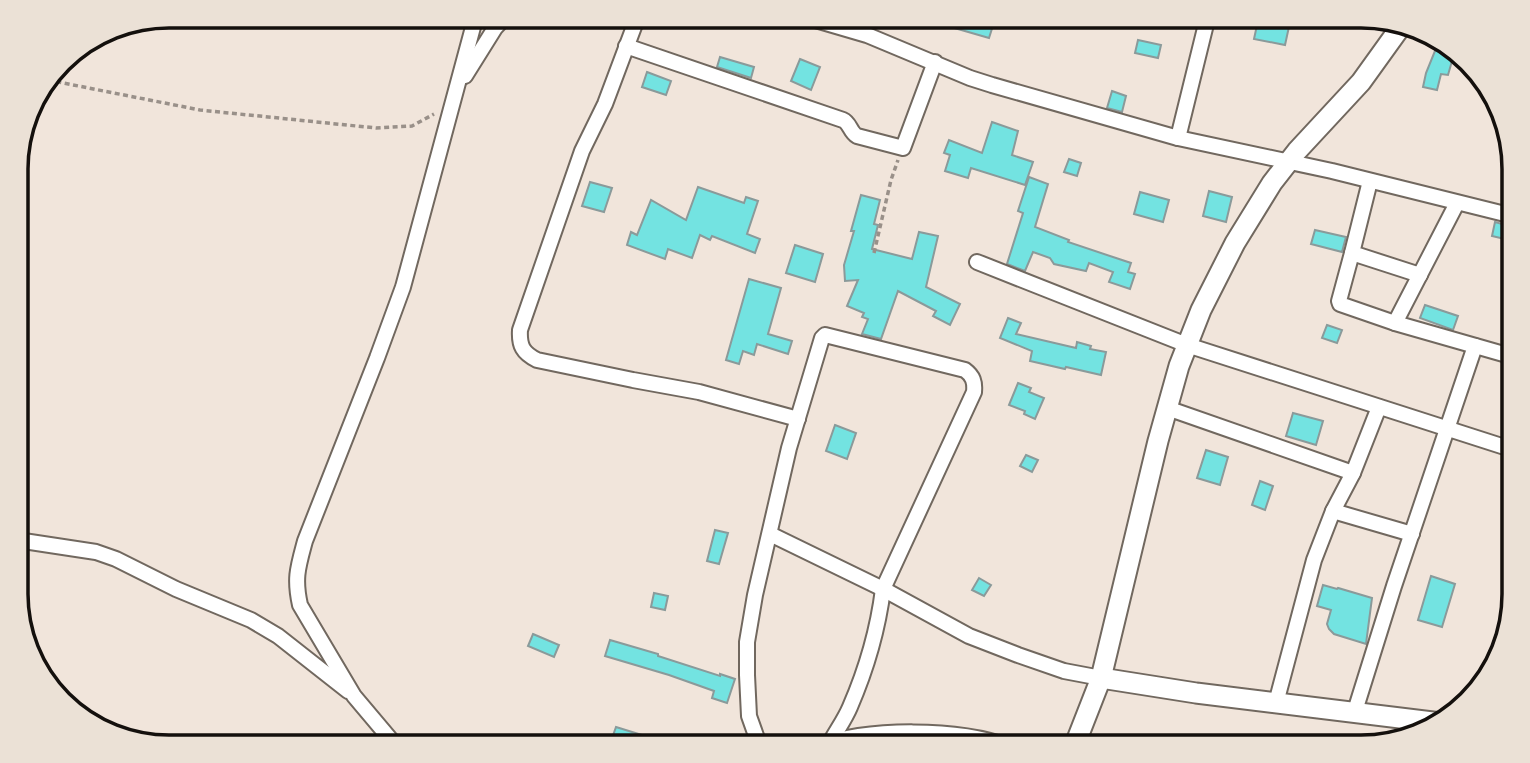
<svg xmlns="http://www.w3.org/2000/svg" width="1530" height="763" font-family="'Source Sans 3',sans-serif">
	<rect width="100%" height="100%" fill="#f1e5db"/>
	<g fill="#73e3e1" stroke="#8a9a9a" stroke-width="2">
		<polygon points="954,16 996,16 989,38 951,27"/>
		<polygon points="1259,16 1290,22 1285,45 1254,39"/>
		<polygon points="1138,40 1161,45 1158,58 1135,53"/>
		<polygon points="1439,41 1454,54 1448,75 1441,74 1437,90 1423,87 1426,73"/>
		<polygon points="720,57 754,67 751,78 717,67"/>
		<polygon points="800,59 820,67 811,90 791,81"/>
		<polygon points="647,72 671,81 666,95 642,87"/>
		<polygon points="1112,91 1126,96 1122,112 1107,108"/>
		<polygon points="992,122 1018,131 1012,155 1033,162 1025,185 971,168 968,178 945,171 950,155 944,153 949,140 982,153"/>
		<polygon points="1069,159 1081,163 1077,176 1064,172"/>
		<polygon points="1029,177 1048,184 1035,227 1069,240 1068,242 1131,263 1128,272 1135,274 1130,289 1109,282 1113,272 1089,263 1086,271 1054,264 1050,258 1033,252 1025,271 1007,264 1023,213 1018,211"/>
		<polygon points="590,182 612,188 604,212 582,206"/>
		<polygon points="698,187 744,203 746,197 758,201 747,234 760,239 755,253 712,236 710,240 700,235 692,258 668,249 665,259 627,245 631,232 637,235 651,200 686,220"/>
		<polygon points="1209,191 1232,197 1226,222 1203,216"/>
		<polygon points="1140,192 1169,200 1163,222 1134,214"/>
		<polygon points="861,195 880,200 874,224 878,225 872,249 912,259 919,232 938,236 926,287 960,304 950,325 933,316 936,311 898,291 881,339 862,334 868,319 862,317 864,313 847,306 858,280 845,281 844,265 854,231 851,231"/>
		<polygon points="1495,222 1513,227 1513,241 1492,236"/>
		<polygon points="1315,230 1346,237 1342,252 1311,244"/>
		<polygon points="795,245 823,254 815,282 786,273"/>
		<polygon points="749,279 781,288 768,334 792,341 788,354 757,344 754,355 743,351 739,364 726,360"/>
		<polygon points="1425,305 1458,316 1453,330 1420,318"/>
		<polygon points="1008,318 1021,323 1016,334 1076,348 1077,342 1091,346 1090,349 1106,352 1101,375 1066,367 1065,369 1030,361 1032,351 1000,338"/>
		<polygon points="1327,325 1342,330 1337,343 1322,338"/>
		<polygon points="1018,383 1031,388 1029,392 1044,398 1035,419 1024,414 1025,411 1009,405"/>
		<polygon points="1293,413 1323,421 1316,445 1286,436"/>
		<polygon points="835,425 856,433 847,459 826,451"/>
		<polygon points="1206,450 1228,457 1220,485 1197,478"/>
		<polygon points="1026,455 1038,460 1032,472 1020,466"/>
		<polygon points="1260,481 1273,486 1265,510 1252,505"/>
		<polygon points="715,530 728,533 719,564 707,561"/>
		<polygon points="1431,576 1455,584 1442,627 1418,620"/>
		<polygon points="979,578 991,585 984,596 972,590"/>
		<polygon points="1323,585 1337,589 1338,588 1372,598 1366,644 1334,634 1329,629 1327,624 1331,610 1317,606"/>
		<polygon points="654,593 668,596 665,610 651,607"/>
		<polygon points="533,634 559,645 554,657 528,646"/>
		<polygon points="610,640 658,654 658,656 720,676 720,674 735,679 727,703 712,698 714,691 669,675 605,656"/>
		<polygon points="616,727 671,744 671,747 631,747 611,741"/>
	</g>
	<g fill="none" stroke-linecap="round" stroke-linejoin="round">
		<defs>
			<g id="street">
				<path d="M 638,16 L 605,104 L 582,151 L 520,330 C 519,346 523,353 537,360 L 633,380 L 699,392 L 798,419"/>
				<polyline points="802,16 867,35 970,78 992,85 1178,138 1332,171 1513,216"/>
				<path d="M 626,46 L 843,120 C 850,123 850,132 857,136 L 903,148 L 935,62"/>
				<polyline points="465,76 495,28 506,16"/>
				<polyline points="1178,138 1208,16"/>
				<polyline points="1370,181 1352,253 1420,275"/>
				<polyline points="1352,253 1339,301 1340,304 1395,323 1514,357"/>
				<polyline points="977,262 1187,345 1514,450"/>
				<polyline points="1395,323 1457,203"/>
				<polyline points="1167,408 1353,473"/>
				<polyline points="1333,511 1412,534"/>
				<polyline points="770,534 883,589 969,636 1018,655 1064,671 1101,678"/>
				<polyline points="17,540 96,552 116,559 176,589 251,620 278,636 348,691"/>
				<polyline points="1276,703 1314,560 1333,511 1353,473 1379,407"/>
				<polyline points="1355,711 1394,586 1475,346"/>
				<path d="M 397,747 L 354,696 L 300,605 C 294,578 298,567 305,541 L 377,358 L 403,287 L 476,16"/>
				<path d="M 760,747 L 749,716 L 747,675 L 747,642 L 755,595 L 789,448 L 822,338 L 825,335 L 965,370 C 973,376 975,382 974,392 L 883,589 C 878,629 866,670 850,707 C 845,719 837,730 831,741"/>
				<path d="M 817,747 C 867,727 959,728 1010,747"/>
			</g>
			<g id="secondary">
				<polyline points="1101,678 1196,693 1441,723"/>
				<polyline points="1074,747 1101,678 1158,441 1179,366 1201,310 1235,243 1272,183 1297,151 1361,82 1402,25"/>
			</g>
		</defs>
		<use href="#street" stroke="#71685f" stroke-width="18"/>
		<use href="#secondary" stroke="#71685f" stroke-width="23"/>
		<g stroke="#999089" stroke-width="3.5" stroke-dasharray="5 3.5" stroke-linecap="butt">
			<polyline points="48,80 200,110 376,128 412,126 434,114"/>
			<polyline points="874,253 891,180 898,160"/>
		</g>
		<use href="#street" stroke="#fff" stroke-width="14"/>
		<use href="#secondary" stroke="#fff" stroke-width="19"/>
	</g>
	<path d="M0 0H1530V763H0ZM169 28H1361A141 141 0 0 1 1502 169V594A141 141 0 0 1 1361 735H169A141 141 0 0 1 28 594V169A141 141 0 0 1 169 28Z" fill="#ebe1d6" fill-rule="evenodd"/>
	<path fill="none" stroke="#14100d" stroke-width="3.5" d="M169 28H1361A141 141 0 0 1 1502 169V594A141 141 0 0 1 1361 735H169A141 141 0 0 1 28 594V169A141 141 0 0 1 169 28Z"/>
</svg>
